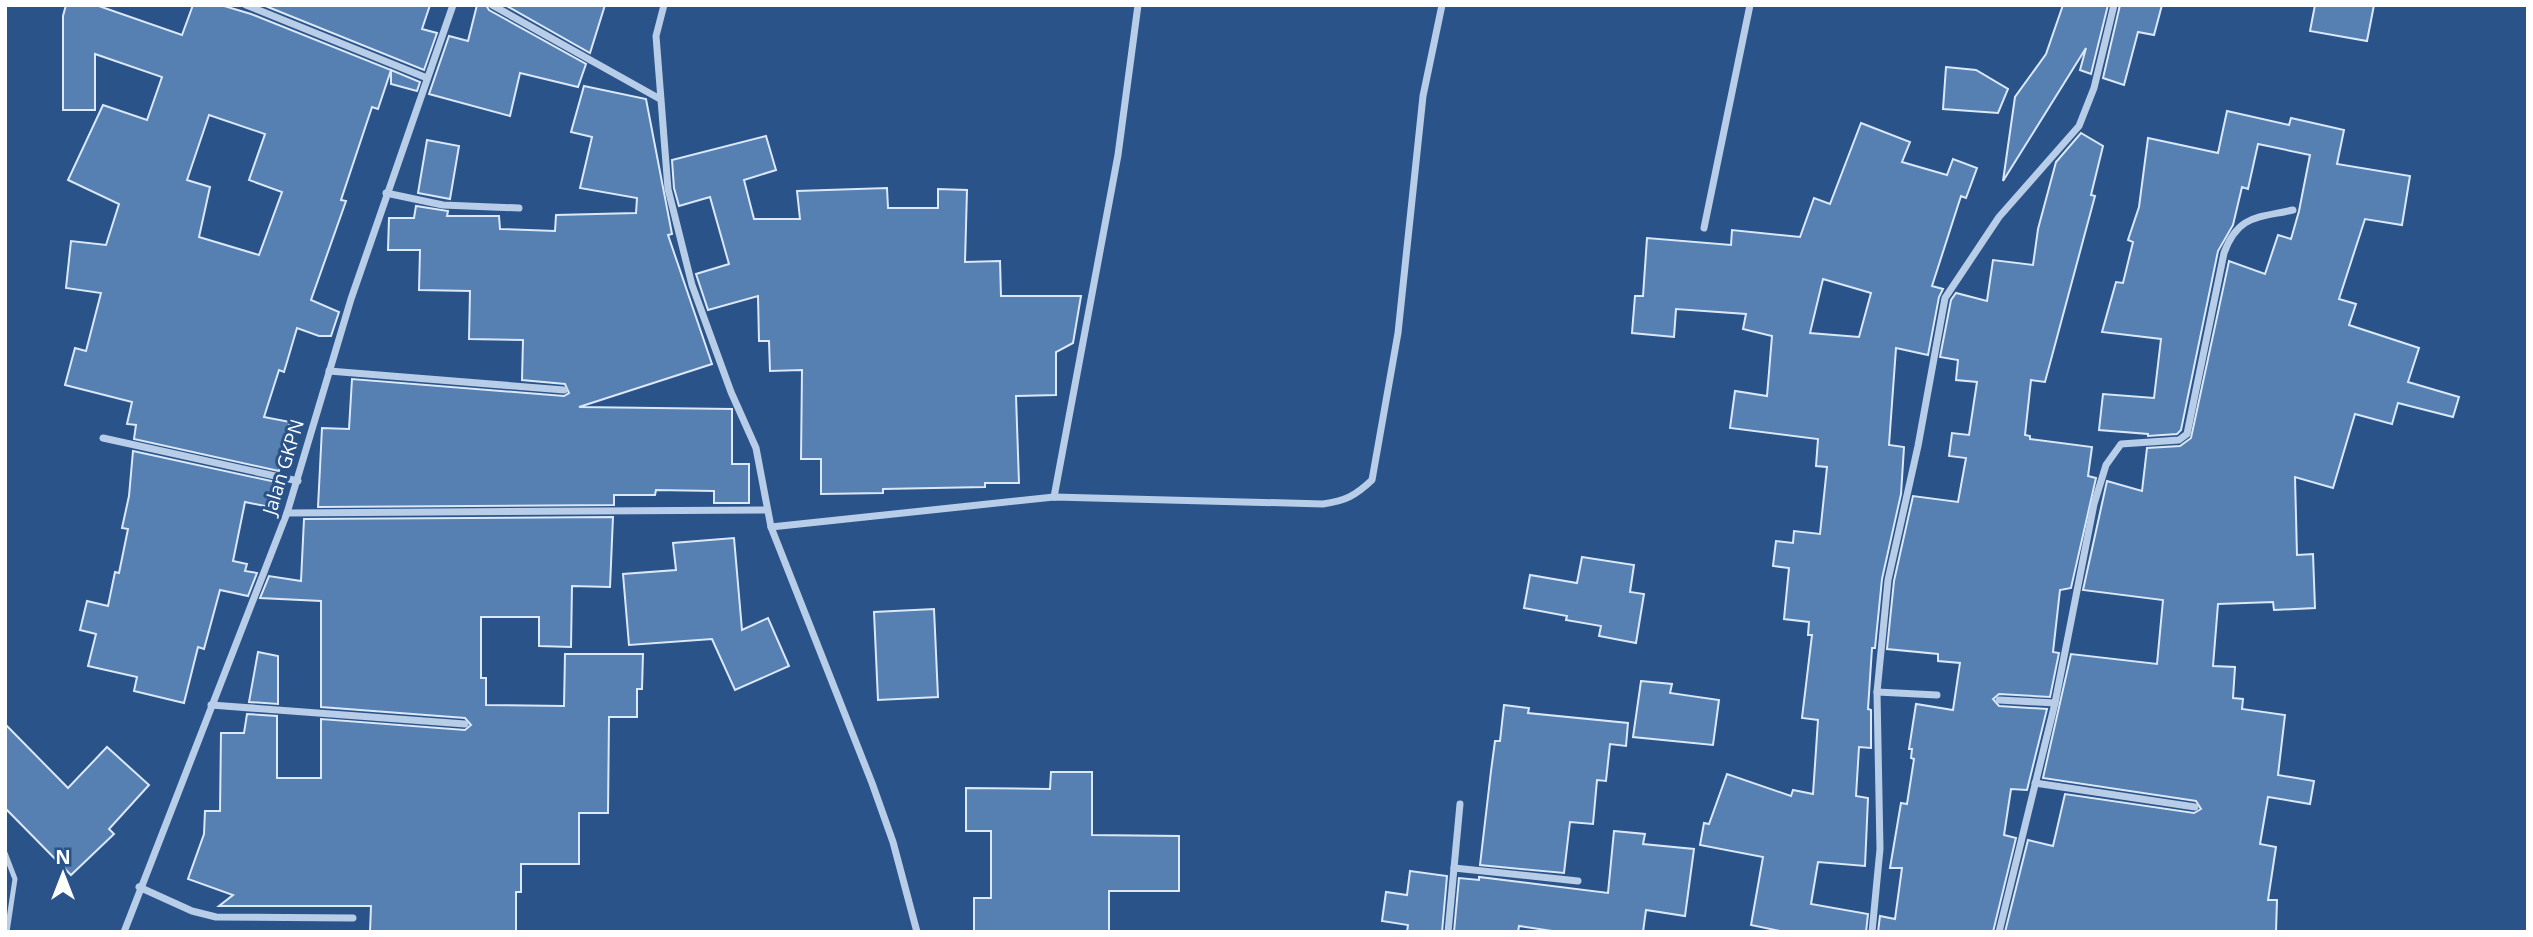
<svg xmlns="http://www.w3.org/2000/svg" width="2533" height="937" font-family="'Open Sans',sans-serif">
	<rect width="100%" height="100%" fill="#2a5389"/>
	<g fill="#567fb2" stroke="#dbe8f7" stroke-width="2" fill-rule="evenodd">
		<path d="M 66,5 L 96,5 L 182,35 L 193,5 L 221,5 L 251,14 L 391,70 L 378,109 L 372,107 L 341,200 L 346,201 L 311,300 L 339,312 L 331,336 L 319,336 L 297,328 L 284,372 L 279,370 L 264,417 L 290,422 L 279,471 L 134,439 L 136,425 L 127,424 L 132,402 L 65,385 L 75,348 L 86,351 L 101,293 L 66,288 L 71,241 L 106,245 L 119,204 L 68,180 L 103,105 L 147,120 L 162,77 L 95,54 L 95,110 L 63,110 L 63,16 ZM 209,115 L 265,134 L 249,180 L 282,192 L 259,255 L 199,237 L 210,187 L 187,180 Z"/>
		<polygon points="263,5 430,5 422,29 437,33 424,70"/>
		<polygon points="477,5 486,5 489,10 586,64 578,87 520,73 510,116 429,94 449,36 468,41"/>
		<polygon points="505,5 605,5 590,53"/>
		<polygon points="2063,5 2108,5 2091,74 2080,70 2086,48 2003,181 2015,97 2046,54"/>
		<polygon points="2120,5 2162,5 2154,35 2138,32 2124,85 2103,78"/>
		<polygon points="2315,5 2374,5 2367,41 2310,31"/>
		<polygon points="1946,67 1976,70 2008,89 1998,113 1943,109"/>
		<polygon points="391,70 420,82 417,91 391,84"/>
		<polygon points="584,86 646,99 672,234 668,235 712,364 579,407 732,409 732,464 749,464 749,503 714,503 714,491 656,490 655,495 614,495 614,505 318,507 322,428 349,429 352,379 564,396 569,393 565,384 522,380 523,340 469,339 470,291 419,290 420,250 388,250 389,218 414,218 416,206 448,211 447,216 499,216 500,229 555,231 556,215 636,213 637,198 580,188 592,137 571,132"/>
		<polygon points="2227,111 2289,125 2291,118 2344,130 2337,164 2410,176 2402,225 2365,219 2339,299 2356,304 2349,325 2419,348 2408,382 2459,397 2453,417 2398,403 2392,424 2355,414 2333,488 2295,477 2297,555 2313,554 2315,608 2274,610 2273,602 2218,604 2213,666 2235,667 2233,698 2243,699 2242,709 2285,715 2278,775 2314,781 2310,804 2268,797 2260,844 2276,847 2268,900 2277,900 2276,932 2005,932 2028,840 2053,846 2065,794 2194,813 2201,809 2196,801 2043,778 2071,654 2157,664 2163,600 2083,590 2107,481 2142,491 2147,448 2180,446 2191,438 2229,261 2265,274 2278,235 2291,239 2299,211 2310,155 2258,144 2248,189 2242,187 2233,225 2218,251 2181,430 2177,434 2148,436 2148,434 2099,430 2103,394 2154,398 2161,339 2102,332 2116,282 2123,283 2133,242 2128,240 2139,207 2148,138 2218,153"/>
		<path d="M 1861,123 L 1910,142 L 1902,162 L 1947,175 L 1953,159 L 1977,168 L 1966,198 L 1961,196 L 1932,286 L 1943,289 L 1939,297 L 1928,355 L 1896,348 L 1889,445 L 1904,447 L 1901,494 L 1882,579 L 1875,648 L 1872,648 L 1868,709 L 1871,710 L 1871,748 L 1859,747 L 1856,796 L 1868,798 L 1865,866 L 1818,862 L 1811,904 L 1868,914 L 1866,932 L 1785,932 L 1751,925 L 1763,857 L 1700,845 L 1704,823 L 1709,824 L 1727,774 L 1791,796 L 1793,790 L 1813,794 L 1818,720 L 1802,718 L 1812,635 L 1808,635 L 1809,622 L 1784,619 L 1789,568 L 1773,566 L 1776,541 L 1793,543 L 1794,531 L 1820,534 L 1827,467 L 1816,466 L 1818,439 L 1730,428 L 1735,391 L 1767,396 L 1772,336 L 1743,329 L 1746,314 L 1676,309 L 1674,337 L 1632,333 L 1635,296 L 1643,296 L 1647,238 L 1731,245 L 1732,230 L 1800,237 L 1814,198 L 1830,204 ZM 1823,279 L 1871,293 L 1859,337 L 1810,333 Z"/>
		<polygon points="2081,133 2103,146 2091,195 2095,196 2045,382 2031,380 2025,435 2030,436 2030,439 2092,447 2088,476 2096,478 2071,588 2060,590 2053,652 2059,653 2050,697 1999,694 1993,699 1999,706 2047,709 2027,790 2011,789 2004,835 2016,838 1993,932 1878,932 1880,916 1895,919 1902,868 1890,868 1901,803 1907,804 1914,759 1911,758 1912,749 1909,749 1916,704 1953,710 1960,663 1938,661 1938,654 1887,649 1894,581 1913,496 1958,502 1966,458 1949,456 1952,433 1969,435 1977,382 1956,380 1958,360 1940,357 1951,300 1956,293 1987,301 1993,260 2033,265 2038,229 2056,162"/>
		<polygon points="766,136 776,170 744,180 754,219 800,219 797,191 887,188 888,208 938,208 938,189 967,190 965,262 1000,261 1001,296 1081,296 1073,343 1056,352 1056,395 1016,396 1019,483 985,483 985,487 883,489 883,493 821,494 821,459 801,459 802,370 770,371 769,341 759,341 758,296 708,310 696,274 729,264 710,197 679,206 674,188 672,160"/>
		<polygon points="427,140 459,146 450,199 418,193"/>
		<polygon points="133,451 276,482 270,507 245,502 233,561 247,564 245,571 257,573 248,596 220,590 204,649 198,647 184,703 134,691 137,677 88,666 96,634 80,630 87,601 108,606 115,572 119,573 128,529 122,528 129,496"/>
		<polygon points="613,517 610,587 572,586 571,647 539,646 539,617 481,617 481,678 486,678 486,705 564,706 565,654 643,654 642,689 637,689 637,717 609,717 608,813 579,813 579,864 521,864 521,892 516,892 516,932 370,932 371,906 219,906 233,895 188,879 204,834 205,811 220,811 221,733 244,733 247,714 277,716 277,778 321,778 321,719 465,730 471,725 465,718 321,707 321,601 260,598 269,576 301,581 304,519"/>
		<polygon points="734,538 742,630 768,618 789,666 735,690 712,639 629,645 623,574 676,570 673,543"/>
		<polygon points="1582,557 1634,565 1630,592 1644,594 1636,643 1599,636 1601,626 1566,620 1567,616 1524,608 1530,575 1577,583"/>
		<polygon points="934,609 938,697 878,700 874,612"/>
		<polygon points="258,652 278,656 278,704 249,702"/>
		<polygon points="1641,681 1672,684 1670,693 1719,700 1713,745 1633,737"/>
		<polygon points="1504,705 1529,708 1528,713 1628,723 1626,746 1610,744 1606,781 1597,780 1593,824 1570,822 1564,873 1480,865 1491,771 1495,741 1500,741"/>
		<polygon points="5,724 68,788 107,747 149,785 109,829 114,834 71,875 5,808"/>
		<polygon points="1051,772 1092,772 1092,835 1179,836 1179,891 1109,891 1109,932 974,932 974,898 991,898 991,831 966,831 966,788 1050,789"/>
		<polygon points="1614,831 1645,834 1643,844 1694,849 1685,916 1646,910 1643,932 1559,932 1519,926 1518,932 1454,932 1459,878 1479,880 1479,877 1608,893"/>
		<polygon points="1410,871 1447,876 1442,932 1407,932 1408,925 1382,921 1386,892 1407,895"/>
	</g>
	<g fill="none" stroke-linecap="round" stroke-linejoin="round">
		<polyline stroke="#b8cde8" stroke-width="5" points="5,853 15,879 7,932"/>
		<g stroke="#b8cde8" stroke-width="7">
			<polyline points="246,5 427,78"/>
			<polyline points="492,5 660,99"/>
			<polyline points="664,5 656,36 668,189 692,285 731,392 756,448 771,527 872,783 893,842 917,932"/>
			<polyline points="386,193 443,205 519,208"/>
			<polyline points="1704,228 1750,5"/>
			<polyline points="329,371 564,390"/>
			<polyline points="103,438 298,481"/>
			<polyline points="1054,497 1118,155 1138,5"/>
			<polyline points="287,513 766,510"/>
			<path d="M 771,527 L 1054,497 L 1323,504 C 1345,501 1355,496 1372,480 L 1398,333 L 1423,96 L 1442,5"/>
			<polyline points="1877,692 1937,695"/>
			<polyline points="1999,700 2055,703"/>
			<polyline points="211,705 465,724"/>
			<polyline points="2035,783 2195,807"/>
			<polyline points="1454,868 1578,881"/>
			<polyline points="139,887 192,911 216,917 353,918"/>
			<polyline points="124,932 287,513 351,299 453,5"/>
			<polyline points="1448,932 1460,804"/>
			<polyline points="1872,932 1880,849 1877,692 1888,580 1918,446 1945,298 1999,217 2079,126 2094,88 2114,5"/>
			<path d="M 1999,932 L 2055,703 L 2094,504 L 2106,465 L 2121,444 L 2179,440 L 2187,434 L 2224,253 C 2238,215 2257,218 2293,210"/>
		</g>
	</g>
	<g text-anchor="middle" stroke-width="6" stroke-linejoin="round" paint-order="stroke">
		<g font-size="19" fill="#fff" stroke="#2a5389">
			<text transform="translate(283 467) rotate(-73)" y="7">Jalan GKPN</text>
		</g>
	</g>
	<rect width="2533" height="937" fill="none" stroke="#ffffff" stroke-width="14"/>
	<g transform="translate(63 874)" stroke="#2a5389" stroke-width="5" paint-order="stroke">
	<path d="M0-5L12 26L0 18L-12 26Z" fill="#ffffff"/>
	<text y="-10" font-size="19" font-weight="bold" text-anchor="middle" fill="#ffffff">N</text>
	</g>
</svg>
